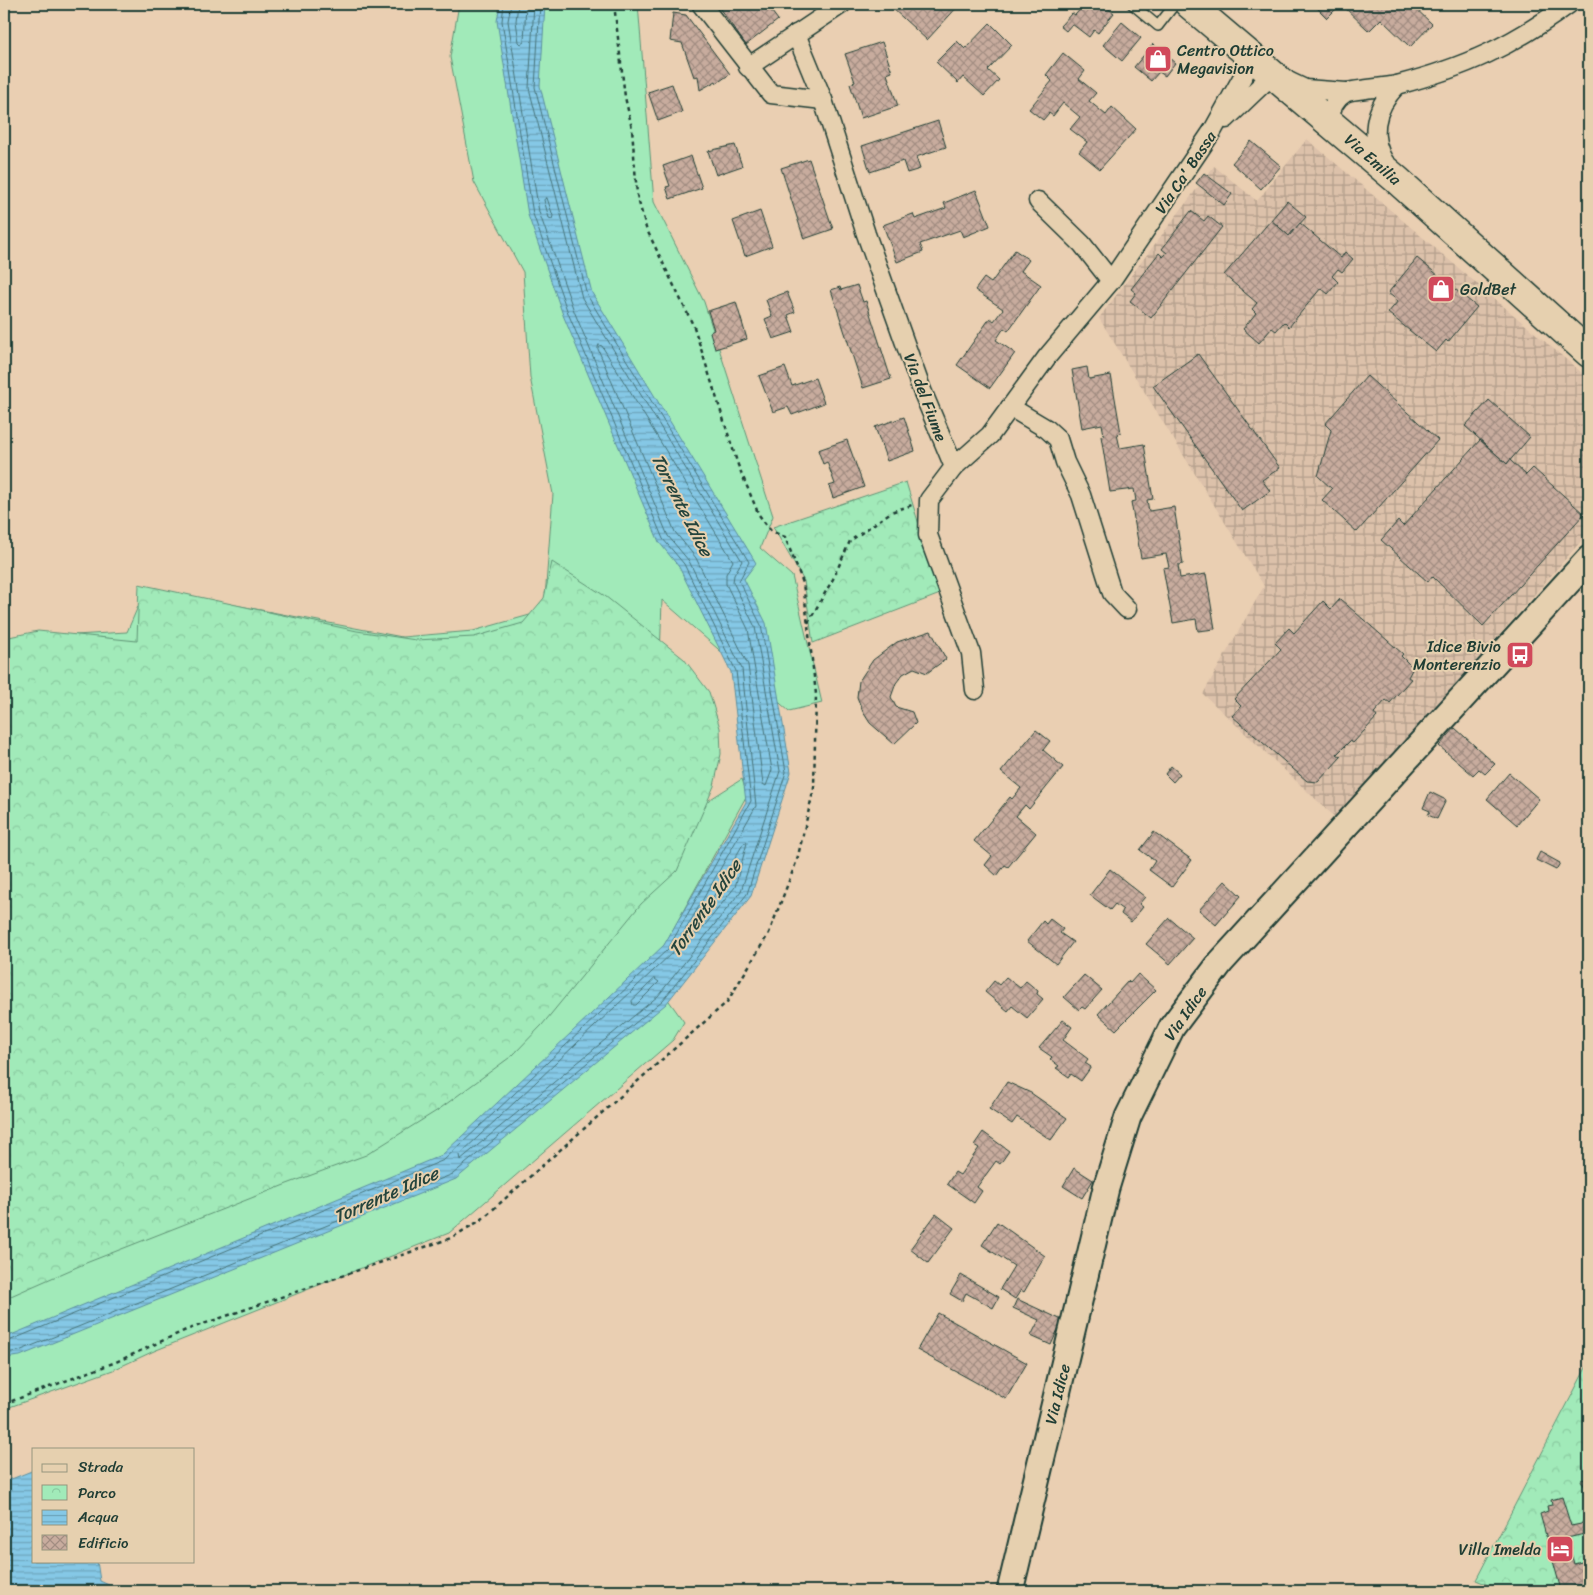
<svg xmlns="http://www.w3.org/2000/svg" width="1593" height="1595" font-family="Sriracha,sans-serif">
	<defs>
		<pattern id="industrial-grid" width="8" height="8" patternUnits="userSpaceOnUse" patternTransform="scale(1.25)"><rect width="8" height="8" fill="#dcc1aa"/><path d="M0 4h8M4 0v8" fill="none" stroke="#b29e8b"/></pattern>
		<pattern id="park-crowns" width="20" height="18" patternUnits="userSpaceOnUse" patternTransform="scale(1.25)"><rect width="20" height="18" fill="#a1eab9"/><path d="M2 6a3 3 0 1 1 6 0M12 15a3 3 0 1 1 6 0" fill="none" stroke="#8acaa0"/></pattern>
		<pattern id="water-rules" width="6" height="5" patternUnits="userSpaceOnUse" patternTransform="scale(1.25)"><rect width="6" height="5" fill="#85c8e6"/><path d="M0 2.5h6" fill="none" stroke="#6ca4bb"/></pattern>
		<pattern id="building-cross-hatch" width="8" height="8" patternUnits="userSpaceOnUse" patternTransform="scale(1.25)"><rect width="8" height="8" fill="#c8ac9e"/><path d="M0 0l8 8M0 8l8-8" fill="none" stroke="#a28d82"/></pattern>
	</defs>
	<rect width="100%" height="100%" fill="#eacfb2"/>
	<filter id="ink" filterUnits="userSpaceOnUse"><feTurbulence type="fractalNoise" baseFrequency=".02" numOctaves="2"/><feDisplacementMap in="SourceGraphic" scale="10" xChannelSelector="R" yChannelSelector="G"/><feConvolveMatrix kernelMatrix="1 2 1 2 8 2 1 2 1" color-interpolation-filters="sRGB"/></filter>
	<g filter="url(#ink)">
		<polygon fill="url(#industrial-grid)" points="1307,139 1589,379 1589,532 1338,820 1203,694 1264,586 1099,318 1214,166 1257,201"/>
		<polygon fill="#a1eab9" stroke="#609476" points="459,4 638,4 654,202 704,302 773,516 760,548 792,576 822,703 789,711 662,600 654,835 742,779 747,795 649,973 684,1022 673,1040 449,1233 154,1351 113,1370 4,1409 4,639 127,632 146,588 402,637 473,631 544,611 553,494 530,377 523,272 474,182 450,57"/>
		<g fill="url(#park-crowns)" stroke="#609476">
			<polygon points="906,482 940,594 813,643 804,581 773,527"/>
			<polygon points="552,562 605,596 684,659 709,692 720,728 721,754 714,786 677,871 641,904 542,1025 513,1055 438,1110 366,1155 287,1184 86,1263 4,1299 4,638 38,631 137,641 139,584 357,631 416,640 474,637 523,623 544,598"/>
			<polygon points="1589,1362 1589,1591 1503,1591 1476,1580"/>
		</g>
		<g fill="url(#water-rules)" stroke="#5c909f">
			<polygon points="500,4 545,4 540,86 592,293 756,563 744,579 766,623 791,772 751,896 666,1004 456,1179 20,1356 4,1358 4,1338 442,1155 664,945 746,802 731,672 679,567 659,542 563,315 528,215 497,21"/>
			<polygon points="34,1470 34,1561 97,1561 100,1581 122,1591 4,1591 4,1482"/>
		</g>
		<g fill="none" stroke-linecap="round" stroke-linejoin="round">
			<g stroke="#48757b" stroke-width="1">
				<polyline points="511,4 508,21 539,212 574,311 668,536 689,561 742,669 756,806 673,952 459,1155 460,1160 658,996 741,891 780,771 755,627 733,582 734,575 742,561 582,298 529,88 534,4"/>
				<polyline points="518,4 516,21 519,42 521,44 524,42 526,4"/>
				<polygon points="547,198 553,216 552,219 549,218 544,200"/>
				<polygon points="599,345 602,346 733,561 726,574 726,584 748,629 772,770 766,786 763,784 748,665 696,558 675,532 598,349"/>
				<polygon points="747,843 735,887 698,934 695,934 694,931 743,844"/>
				<polygon points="655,979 659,982 636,1005 633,1005 632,1001"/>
				<polyline points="4,1343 444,1160 668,949 751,801 736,671 684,564 663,539 568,313 533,214 502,21 504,4"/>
				<polyline points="4,1353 19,1351 453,1174 663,1000 747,894 786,772 761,625 739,581 749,562 587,295 535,87 540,4"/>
			</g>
		</g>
		<g fill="url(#building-cross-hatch)" stroke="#1f3d34">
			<polygon points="719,4 766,4 778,20 746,45 717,5"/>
			<polygon points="896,4 960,4 927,40 892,8"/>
			<polygon points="1085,4 1102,4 1114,13 1098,33 1094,30 1089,37 1072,24 1066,31 1060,26 1072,13 1075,15"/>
			<polygon points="1313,4 1341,4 1327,18"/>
			<polygon points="1341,4 1389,4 1393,8 1398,4 1411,4 1432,24 1410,47 1381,19 1369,31"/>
			<polygon points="673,13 686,15 730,74 717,83 716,81 700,90 698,76 694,77 682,43 670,41"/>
			<polygon points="1122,22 1141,38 1122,61 1103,45"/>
			<polygon points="990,23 1012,45 988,70 999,80 984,96 963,77 958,83 936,62 957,41 965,49"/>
			<polygon points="882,42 892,72 887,74 898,106 861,118 850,84 855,82 845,54"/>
			<polygon points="1153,44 1175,63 1165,76 1159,72 1151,81 1134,67"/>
			<polygon points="1063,53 1085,71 1079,79 1096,93 1089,101 1106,115 1112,107 1136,129 1100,169 1079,152 1087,142 1070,129 1080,117 1063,103 1053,116 1049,113 1043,120 1029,109 1052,81 1046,75"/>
			<polygon points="672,84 682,112 658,121 648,92"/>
			<polygon points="938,121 946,147 916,157 920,169 907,173 903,161 870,172 862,146"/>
			<polygon points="1251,141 1281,166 1261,189 1232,163"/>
			<polygon points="735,145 742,166 716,175 708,151"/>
			<polygon points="691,156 702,188 670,199 666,187 670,186 663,166"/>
			<polygon points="809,159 833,229 804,239 781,168"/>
			<polygon points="1204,173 1232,194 1224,205 1196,183"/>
			<polygon points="976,190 990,226 963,237 960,230 920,244 923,252 897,262 883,225 913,214 915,219 946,208 944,203"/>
			<polygon points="1287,201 1306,217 1289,236 1271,220"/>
			<polygon points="760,211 772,246 745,256 733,221"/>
			<polygon points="1191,211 1204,221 1208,216 1222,227 1151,318 1130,301 1136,293 1131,289 1159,253 1163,257 1167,253 1162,249"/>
			<polygon points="1271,220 1289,236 1300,223 1341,258 1345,252 1353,259 1342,272 1338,269 1332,276 1338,282 1328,294 1321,288 1289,327 1284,322 1276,331 1272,328 1259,343 1243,329 1256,313 1252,309 1257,303 1224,275"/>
			<polygon points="1015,250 1029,260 1021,271 1041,285 1008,331 1004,328 996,340 1015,353 990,388 957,365 990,318 994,321 1003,309 975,290 984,278 991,283"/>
			<polygon points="1417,258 1477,307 1448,342 1446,340 1436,352 1388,313 1398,301 1388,293"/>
			<polygon points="857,285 863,302 866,301 891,379 863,388 831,290 840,287 841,290"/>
			<polygon points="787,292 795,312 788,315 794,332 773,339 765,319 772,316 766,300"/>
			<polygon points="736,302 747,339 715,349 710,332 714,330 708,311"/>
			<polygon points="1198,354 1280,468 1262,480 1270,491 1242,511 1153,386"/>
			<polygon points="785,367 792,386 815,378 824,403 792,415 788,407 773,412 759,376"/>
			<polygon points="1087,367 1089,379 1111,375 1121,433 1117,434 1120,448 1144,444 1153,499 1147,500 1149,511 1174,507 1183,564 1178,565 1180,578 1206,574 1215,629 1198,631 1196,619 1173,623 1163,568 1169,567 1166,554 1141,558 1131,502 1136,501 1134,489 1110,492 1101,436 1104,435 1102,424 1082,428 1072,370"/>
			<polygon points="1367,376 1438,440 1357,532 1322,500 1332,489 1318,476 1331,430 1325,424"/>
			<polygon points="1489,400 1530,437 1507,464 1465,426"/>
			<polygon points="904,417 915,451 887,461 875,427"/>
			<polygon points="847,440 864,487 833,498 829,486 835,484 827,462 823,464 818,450"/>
			<polygon points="1480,440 1507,464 1510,460 1526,475 1533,468 1584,514 1483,626 1432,576 1428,582 1381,540 1398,521 1403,526"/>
			<polygon points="1340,599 1403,654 1401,656 1413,668 1408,677 1411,679 1390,703 1386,700 1374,713 1377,717 1353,743 1350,741 1337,754 1341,757 1318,782 1307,781 1232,716 1241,706 1234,699 1281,649 1275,643 1289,628 1294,633 1323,601 1331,609"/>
			<polygon points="931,631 946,659 927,673 914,668 903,674 896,683 891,697 896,707 912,712 916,723 894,744 870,723 863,712 857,697 859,681 873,660 897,642"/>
			<polygon points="1455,728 1495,764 1485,774 1479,769 1473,775 1439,746"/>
			<polygon points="1036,730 1050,741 1043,750 1063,767 1029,809 1025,805 1016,816 1036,833 1008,867 1005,865 997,876 985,865 992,856 974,841 1010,797 1012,799 1021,788 1001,772"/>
			<polygon points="1171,766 1180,774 1173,782 1165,774"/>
			<polygon points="1509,773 1539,799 1517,825 1487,799"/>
			<polygon points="1430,792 1446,800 1437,819 1428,815 1430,811 1423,808"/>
			<polygon points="1154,832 1192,860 1172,887 1149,870 1155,861 1140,850"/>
			<polygon points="1540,852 1560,863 1556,870 1536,860"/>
			<polygon points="1110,869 1145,897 1139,904 1143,907 1131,922 1121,914 1123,910 1115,904 1110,910 1090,895"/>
			<polygon points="1225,881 1241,896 1216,925 1199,910"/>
			<polygon points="1169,918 1193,938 1170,964 1146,944"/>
			<polygon points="1050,919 1063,929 1060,933 1073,942 1056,964 1027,941 1043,921 1046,924"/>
			<polygon points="1138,974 1156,990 1116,1030 1098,1014 1128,981 1130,983"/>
			<polygon points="1084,975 1102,990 1085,1009 1082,1007 1079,1010 1064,997"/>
			<polygon points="1006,977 1020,988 1026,981 1038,991 1037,994 1043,999 1027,1018 1012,1006 1008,1011 985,992 994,981 999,985"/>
			<polygon points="1063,1020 1072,1027 1063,1040 1088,1059 1085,1063 1091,1067 1081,1081 1071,1074 1069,1077 1056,1068 1059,1066 1050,1059 1052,1057 1039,1048"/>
			<polygon points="1007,1082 1031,1093 1067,1118 1051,1140 1017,1117 1012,1124 989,1109"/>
			<polygon points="983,1132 1009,1151 1000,1164 996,1161 977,1187 982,1191 974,1203 947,1184 955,1172 960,1175 979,1148 974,1145"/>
			<polygon points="1074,1168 1093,1180 1082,1198 1063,1186"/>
			<polygon points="936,1214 954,1228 928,1263 910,1249"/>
			<polygon points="997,1222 1045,1256 1024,1292 1021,1290 1015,1299 1000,1289 1014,1266 982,1245"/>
			<polygon points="961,1275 999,1297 993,1308 966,1293 962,1301 950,1294"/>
			<polygon points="1017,1299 1062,1320 1051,1345 1031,1336 1039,1320 1013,1308"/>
			<polygon points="938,1313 1027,1363 1006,1399 917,1350"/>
			<polygon points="1589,1478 1589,1495 1581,1480"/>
			<polygon points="1562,1497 1571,1526 1581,1524 1589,1514 1589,1533 1567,1538 1574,1564 1589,1560 1589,1582 1561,1590 1540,1514 1548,1511 1547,1506 1552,1505 1551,1500"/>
		</g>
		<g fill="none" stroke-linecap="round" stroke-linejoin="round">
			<defs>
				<polyline id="lane" points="1132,4 1158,26 1175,4"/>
				<g id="street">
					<polyline points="701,4 771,94 823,100"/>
					<polyline points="796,34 823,100 866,234 921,388 954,467 929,500 928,535 971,653 975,690"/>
					<polyline points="748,67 842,4"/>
					<polyline points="1226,119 1273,74 1305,89 1346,92"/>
					<path d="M 1330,122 C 1330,111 1334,99 1345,93 C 1353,89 1385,88 1397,85 C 1466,67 1512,46 1569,4"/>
					<path d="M 1386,165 C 1368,136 1374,109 1397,85"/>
					<polyline points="1038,201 1082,244 1111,281"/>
					<polyline points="1010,407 1047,429 1058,439 1065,462 1081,495 1112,593 1127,609"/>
					<polyline points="954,467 990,435 1047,357 1111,281 1213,130 1253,58"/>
				</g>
				<polyline id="secondary" points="1010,1591 1106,1188 1128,1117 1172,1027 1221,962 1589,559"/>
				<polyline id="primary" points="1189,4 1396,179 1589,353"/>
			</defs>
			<use href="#lane" stroke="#1f3d34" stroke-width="12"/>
			<use href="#street" stroke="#1f3d34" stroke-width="21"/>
			<use href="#secondary" stroke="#1f3d34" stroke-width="29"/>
			<use href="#primary" stroke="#1f3d34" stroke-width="31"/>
			<g stroke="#1f3d34" stroke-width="2.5" stroke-dasharray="4 4" stroke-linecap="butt">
				<polyline points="808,623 833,579 850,541 891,512 912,505"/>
				<polyline points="4,1404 116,1362 186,1330 451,1238 481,1220 727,1002 769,933 797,860 814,788 816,694 803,583 785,537 771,531 759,515 738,465 694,327 646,228 637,195 632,128 625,97 614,4"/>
			</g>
			<use href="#lane" stroke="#e6d0af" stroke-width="9"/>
			<use href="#street" stroke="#e6d0af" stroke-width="18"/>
			<use href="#secondary" stroke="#e6d0af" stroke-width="25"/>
			<use href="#primary" stroke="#e6d0af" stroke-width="28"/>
		</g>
	</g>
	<defs>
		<symbol id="shop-square" viewBox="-11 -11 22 22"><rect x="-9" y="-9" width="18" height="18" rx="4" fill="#d1495b" stroke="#e6d0af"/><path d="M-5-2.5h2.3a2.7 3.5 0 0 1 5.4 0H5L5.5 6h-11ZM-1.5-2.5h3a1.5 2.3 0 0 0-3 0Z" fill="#fff"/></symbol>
		<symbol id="bus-square" viewBox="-11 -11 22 22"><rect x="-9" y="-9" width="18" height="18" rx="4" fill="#d1495b" stroke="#e6d0af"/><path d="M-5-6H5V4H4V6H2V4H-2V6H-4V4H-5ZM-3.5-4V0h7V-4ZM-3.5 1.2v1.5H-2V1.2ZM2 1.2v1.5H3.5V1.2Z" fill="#fff"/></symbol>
		<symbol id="hotel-square" viewBox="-11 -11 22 22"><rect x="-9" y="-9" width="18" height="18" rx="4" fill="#d1495b" stroke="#e6d0af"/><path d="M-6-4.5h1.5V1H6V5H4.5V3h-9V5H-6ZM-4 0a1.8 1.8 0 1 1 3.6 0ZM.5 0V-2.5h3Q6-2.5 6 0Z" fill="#fff"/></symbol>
	</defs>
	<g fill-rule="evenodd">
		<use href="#shop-square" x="1142" y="43" width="32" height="32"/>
		<use href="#shop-square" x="1425" y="273" width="32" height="32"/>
		<use href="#bus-square" x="1504" y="639" width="32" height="32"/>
		<use href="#hotel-square" x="1544" y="1533" width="32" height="32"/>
	</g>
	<g text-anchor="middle" stroke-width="4" stroke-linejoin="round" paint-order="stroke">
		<g font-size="16" fill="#1f3d34" stroke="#e6d0af" text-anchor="start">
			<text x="1177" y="56">Centro Ottico<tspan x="1177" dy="18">Megavision</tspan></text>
			<text x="1460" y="295">GoldBet</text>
			<text x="1501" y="652" text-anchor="end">Idice Bivio<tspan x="1501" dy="18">Monterenzio</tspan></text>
			<text x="1541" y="1555" text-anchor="end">Villa Imelda</text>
		</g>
		<g font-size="16" fill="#1f3d34" stroke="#e6d0af">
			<text transform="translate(1373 159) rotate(41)" y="6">Via Emilia</text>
			<text transform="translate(1185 172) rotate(-56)" y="6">Via Ca' Bassa</text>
			<text transform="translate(926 397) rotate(69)" y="6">Via del Fiume</text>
			<text transform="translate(1185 1013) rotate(-55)" y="6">Via Idice</text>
			<text transform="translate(1057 1394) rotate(-76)" y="6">Via Idice</text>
		</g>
		<g font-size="18" font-style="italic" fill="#24443d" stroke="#e6d0af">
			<text transform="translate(682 505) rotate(63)" y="6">Torrente Idice</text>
			<text transform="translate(705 908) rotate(-55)" y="6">Torrente Idice</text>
			<text transform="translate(386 1195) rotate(-24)" y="6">Torrente Idice</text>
		</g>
	</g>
	<rect width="1593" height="1595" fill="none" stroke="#e6d0af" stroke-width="20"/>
	<rect x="10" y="10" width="1573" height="1575" fill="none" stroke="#1f3d34" stroke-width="2" filter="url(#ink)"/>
	<rect x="32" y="1448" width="162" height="115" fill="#e6d0af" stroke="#96957e"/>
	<rect x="42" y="1464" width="25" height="8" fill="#e6d0af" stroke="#96957e"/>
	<text x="78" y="1472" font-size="15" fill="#1f3d34">Strada</text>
	<rect x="42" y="1485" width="25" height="15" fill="url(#park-crowns)" stroke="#96957e"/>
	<text x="78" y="1498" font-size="15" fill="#1f3d34">Parco</text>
	<rect x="42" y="1510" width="25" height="15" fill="url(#water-rules)" stroke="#96957e"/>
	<text x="78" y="1522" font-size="15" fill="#1f3d34">Acqua</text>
	<rect x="42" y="1535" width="25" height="15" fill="url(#building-cross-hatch)" stroke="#96957e"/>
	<text x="78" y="1548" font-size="15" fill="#1f3d34">Edificio</text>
</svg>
